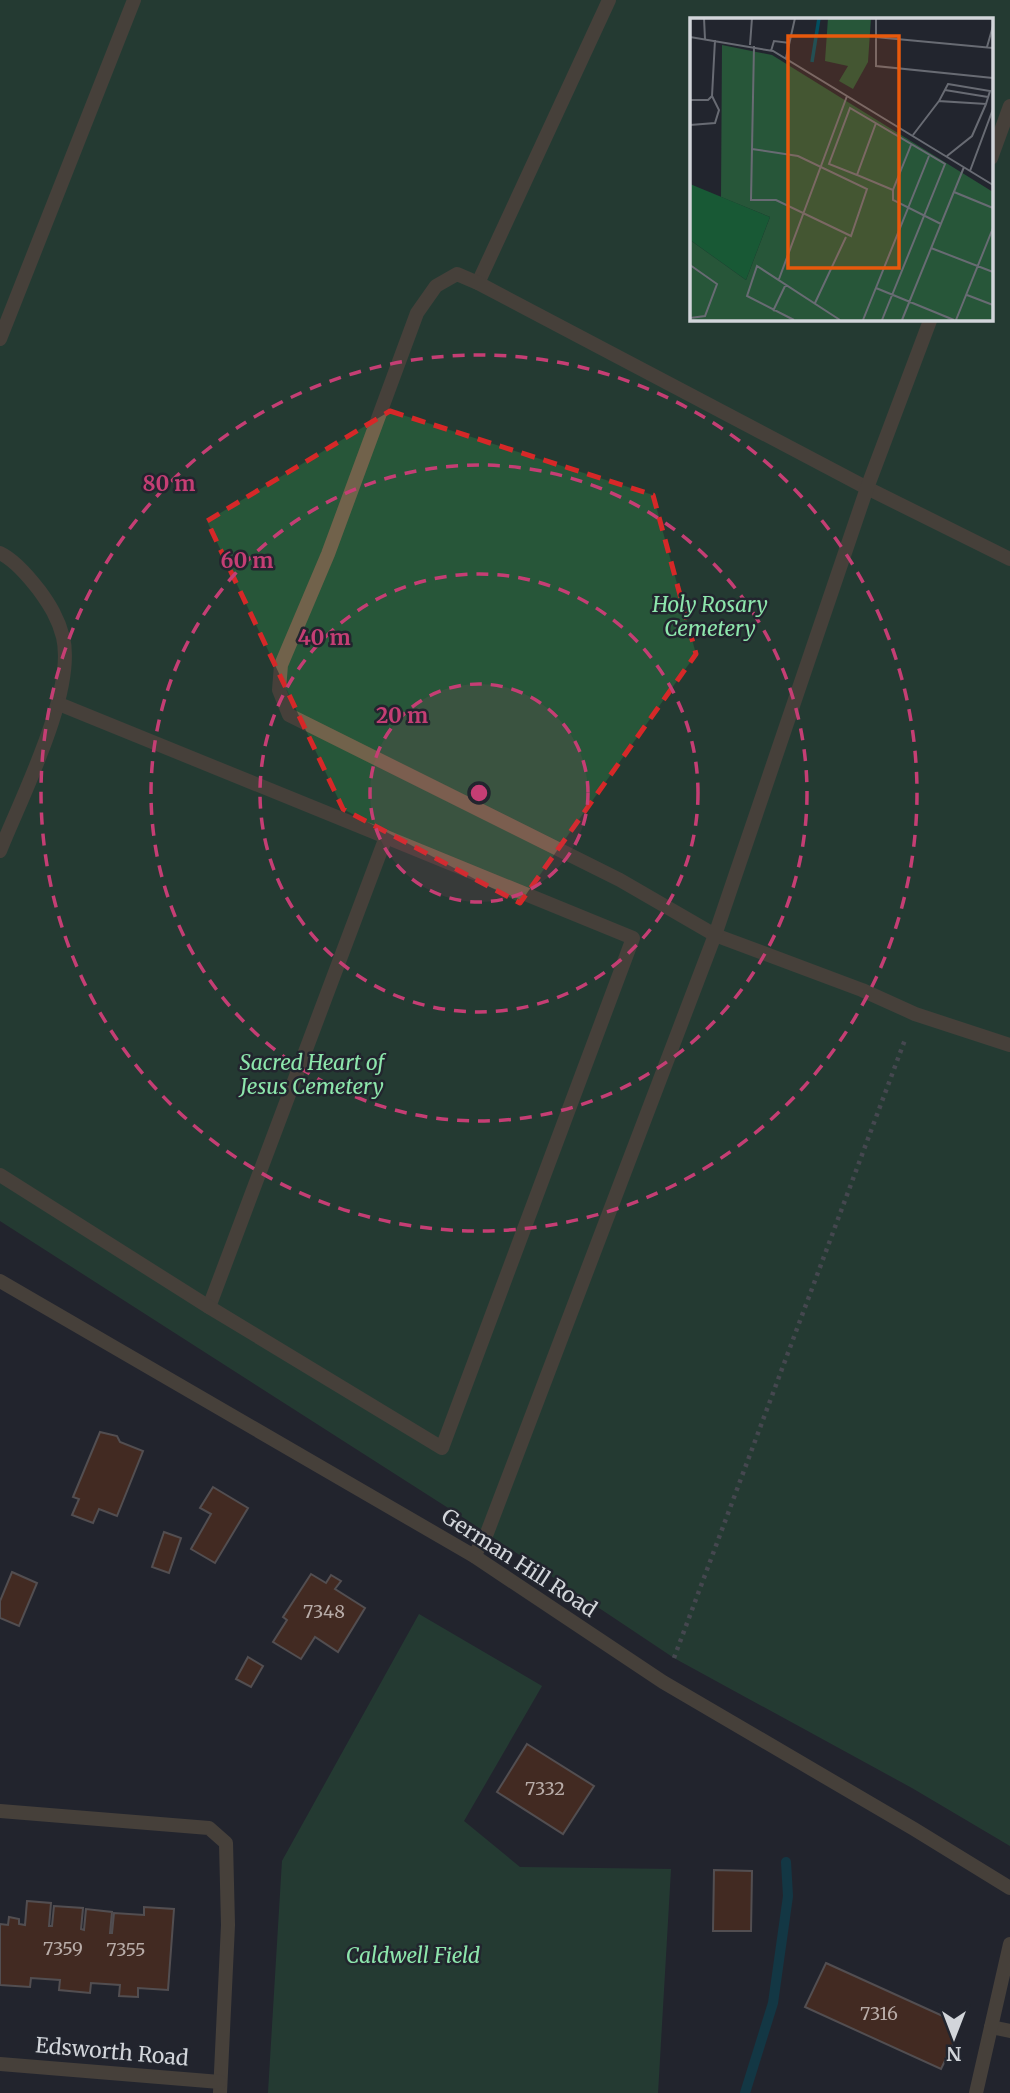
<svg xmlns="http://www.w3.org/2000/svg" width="1010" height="2093" font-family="Merriweather,serif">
	<rect width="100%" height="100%" fill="#22252e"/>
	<g fill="#275639" fill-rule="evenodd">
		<path d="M 0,0 L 1010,0 L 1010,1846 L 912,1788 L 674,1658 L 467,1520 L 0,1221 ZM 692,19 L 991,19 L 991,318 L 692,318 Z"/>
		<polygon points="419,1614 542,1686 464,1821 520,1867 671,1869 658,2093 268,2093 282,1861"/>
	</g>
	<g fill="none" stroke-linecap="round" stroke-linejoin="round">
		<polyline stroke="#024e60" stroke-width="10" points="745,2093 773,2003 788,1896 786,1862"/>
	</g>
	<g fill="#683214" stroke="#8d817c" stroke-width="2">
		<polygon points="100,1432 117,1436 120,1442 143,1451 117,1516 99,1509 93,1523 72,1515 79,1499 73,1497"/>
		<polygon points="213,1487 248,1508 215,1563 191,1549 211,1514 200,1508"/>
		<polygon points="164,1532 181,1538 169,1573 152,1567"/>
		<polygon points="12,1572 37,1583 19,1626 0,1618 0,1601"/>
		<polygon points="311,1574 326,1583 331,1575 341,1581 335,1589 365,1608 338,1652 315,1637 301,1659 273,1642 287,1620 283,1617"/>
		<polygon points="248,1657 263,1666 251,1687 236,1679"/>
		<polygon points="527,1744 594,1786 563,1834 497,1792"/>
		<polygon points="714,1870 752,1871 751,1931 713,1931"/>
		<polygon points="27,1901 51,1903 49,1926 52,1926 54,1906 83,1908 81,1929 84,1930 86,1909 112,1912 110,1933 112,1933 114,1913 144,1915 144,1907 174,1909 168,1990 138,1988 138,1997 119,1996 120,1985 91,1983 90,1993 59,1990 60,1980 31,1978 30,1987 0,1985 0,1924 8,1925 9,1917 19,1919 19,1924 25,1925"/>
		<polygon points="826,1963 956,2022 951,2033 957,2036 941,2069 805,2007"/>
	</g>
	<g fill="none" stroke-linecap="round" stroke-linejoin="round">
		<polyline stroke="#6f7279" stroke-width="4.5" stroke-dasharray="3.5 5" stroke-linecap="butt" points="674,1658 906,1037"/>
		<g stroke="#71624b" stroke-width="14">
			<polyline points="991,158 1010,106"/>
			<polyline points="478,283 609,0"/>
			<polyline points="0,339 134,0"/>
			<path d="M 0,553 C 15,560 29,577 39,590 C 50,605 58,618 63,637 C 76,692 21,798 0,851"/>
			<polyline points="1010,559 867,488 478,283 457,274 436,286 417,313 328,554 281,665 279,690 289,715 620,880 715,935 862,990 915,1014 1010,1045"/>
			<polyline points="59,704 386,837 209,1307"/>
			<polyline points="0,1175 209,1307 442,1448 633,938 386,837"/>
			<polyline points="474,1556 487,1533 715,935 867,488 931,318"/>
			<polyline points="0,1811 209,1828 226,1843 228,1925 220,2093"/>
			<polyline points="991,2027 1010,2031"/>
			<polyline points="976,2093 1010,1944"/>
		</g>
		<polyline stroke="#71624b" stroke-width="14" points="0,2064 220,2082"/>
		<polyline stroke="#71624b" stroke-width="14" points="0,1281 474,1556 663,1682 914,1829 1010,1888"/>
	</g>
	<path d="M0 0H1010V2093H0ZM 390,411 L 653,495 L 696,654 L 520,903 L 343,809 L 207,521 Z" fill="#22252e" fill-opacity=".55" fill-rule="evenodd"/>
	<path fill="none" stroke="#d62828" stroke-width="5" stroke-dasharray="14 9" stroke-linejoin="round" d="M 390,411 L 653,495 L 696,654 L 520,903 L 343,809 L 207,521 Z"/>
	<circle cx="479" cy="793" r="109" fill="#c53e74" fill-opacity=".12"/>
	<g fill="none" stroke="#c53e74" stroke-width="3.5" stroke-dasharray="12 9">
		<circle cx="479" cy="793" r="109"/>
		<circle cx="479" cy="793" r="219"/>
		<circle cx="479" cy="793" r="328"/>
		<circle cx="479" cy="793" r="438"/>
	</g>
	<g text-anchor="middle" stroke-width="5" stroke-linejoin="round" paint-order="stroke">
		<g font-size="18" fill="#b8aca8">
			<text x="324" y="1618">7348</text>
			<text x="545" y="1795">7332</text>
			<text x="63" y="1955">7359</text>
			<text x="126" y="1956">7355</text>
			<text x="879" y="2020">7316</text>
		</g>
		<g font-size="21" font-style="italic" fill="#8de6ac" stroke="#22252e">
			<text x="710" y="612">Holy Rosary<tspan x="710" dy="24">Cemetery</tspan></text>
			<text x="312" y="1070">Sacred Heart of<tspan x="312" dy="24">Jesus Cemetery</tspan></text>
			<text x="413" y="1963">Caldwell Field</text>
		</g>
		<g font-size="21" fill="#d2d5da" stroke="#22252e">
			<text transform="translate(519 1563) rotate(33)" y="7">German Hill Road</text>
			<text transform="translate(112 2052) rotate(5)" y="7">Edsworth Road</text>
		</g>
	</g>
	<g transform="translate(690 18)">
		<rect width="303" height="303" fill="#22252e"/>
		<path d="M 138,0 L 181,0 L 178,44 L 163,71 L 149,63 L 158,48 L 135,43 ZM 32,27 L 82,37 L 303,174 L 303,302 L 0,302 L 0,222 L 56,262 L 80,199 L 31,179 Z" fill="#275639"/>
		<path d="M 0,166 L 80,199 L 56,262 L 0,222 Z" fill="#185935"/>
		<path fill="none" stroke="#024e60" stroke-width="3.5" d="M 122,44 L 129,0"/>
		<path fill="none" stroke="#686b73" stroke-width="2" d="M 14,0 L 15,21M 186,0 L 186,48 L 303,60M 0,19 L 83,33 L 303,167M 185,19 L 303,30M 60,27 L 62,0M 297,29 L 303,8M 81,33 L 84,23 L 100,25M 96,40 L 105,0M 258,66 L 300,73 L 296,86 L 249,83 ZM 255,72 L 298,79M 0,82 L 18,82 L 22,78 L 25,22M 186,105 L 167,157 L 203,172M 0,107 L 25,105 L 29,92 L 22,78M 223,117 L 249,83M 221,127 L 203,172 L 203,182 L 251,206M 62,131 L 108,138 L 177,171 L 161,218 L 86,182 L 61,182 L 64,28M 257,138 L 282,118 L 296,86M 280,153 L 303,91M 167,157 L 139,146 L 160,90 L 255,146 L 192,302M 264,174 L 303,190M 241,230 L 303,254M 0,247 L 27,266 L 15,298 L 0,300M 89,261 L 157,78M 186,270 L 264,302M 277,277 L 303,287M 125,285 L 156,219M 83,293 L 96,266M 104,302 L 57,278 L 67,248 L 150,302M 173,302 L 239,138M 212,302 L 274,149M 266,302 L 303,210"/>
		<path fill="#e8590c" fill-opacity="0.15" stroke="#e8590c" stroke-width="3.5" d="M 98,18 L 209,18 L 209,250 L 98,250 Z"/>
		<rect width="303" height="303" fill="none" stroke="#d2d5da" stroke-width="3.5"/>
	</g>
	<circle cx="479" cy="793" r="10" fill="#c53e74" stroke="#22252e" stroke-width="3.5"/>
	<g font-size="21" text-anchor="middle" font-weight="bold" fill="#c53e74" stroke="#22252e" stroke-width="5" stroke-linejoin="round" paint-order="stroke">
		<text x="169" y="491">80 m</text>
		<text x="247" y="568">60 m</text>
		<text x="324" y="645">40 m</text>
		<text x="402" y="723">20 m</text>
	</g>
	<g transform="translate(954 2037) rotate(180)" stroke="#22252e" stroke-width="5" paint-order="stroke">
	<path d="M0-5L12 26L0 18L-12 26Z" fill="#d2d5da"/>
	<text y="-10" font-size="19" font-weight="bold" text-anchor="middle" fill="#d2d5da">N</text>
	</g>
</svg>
